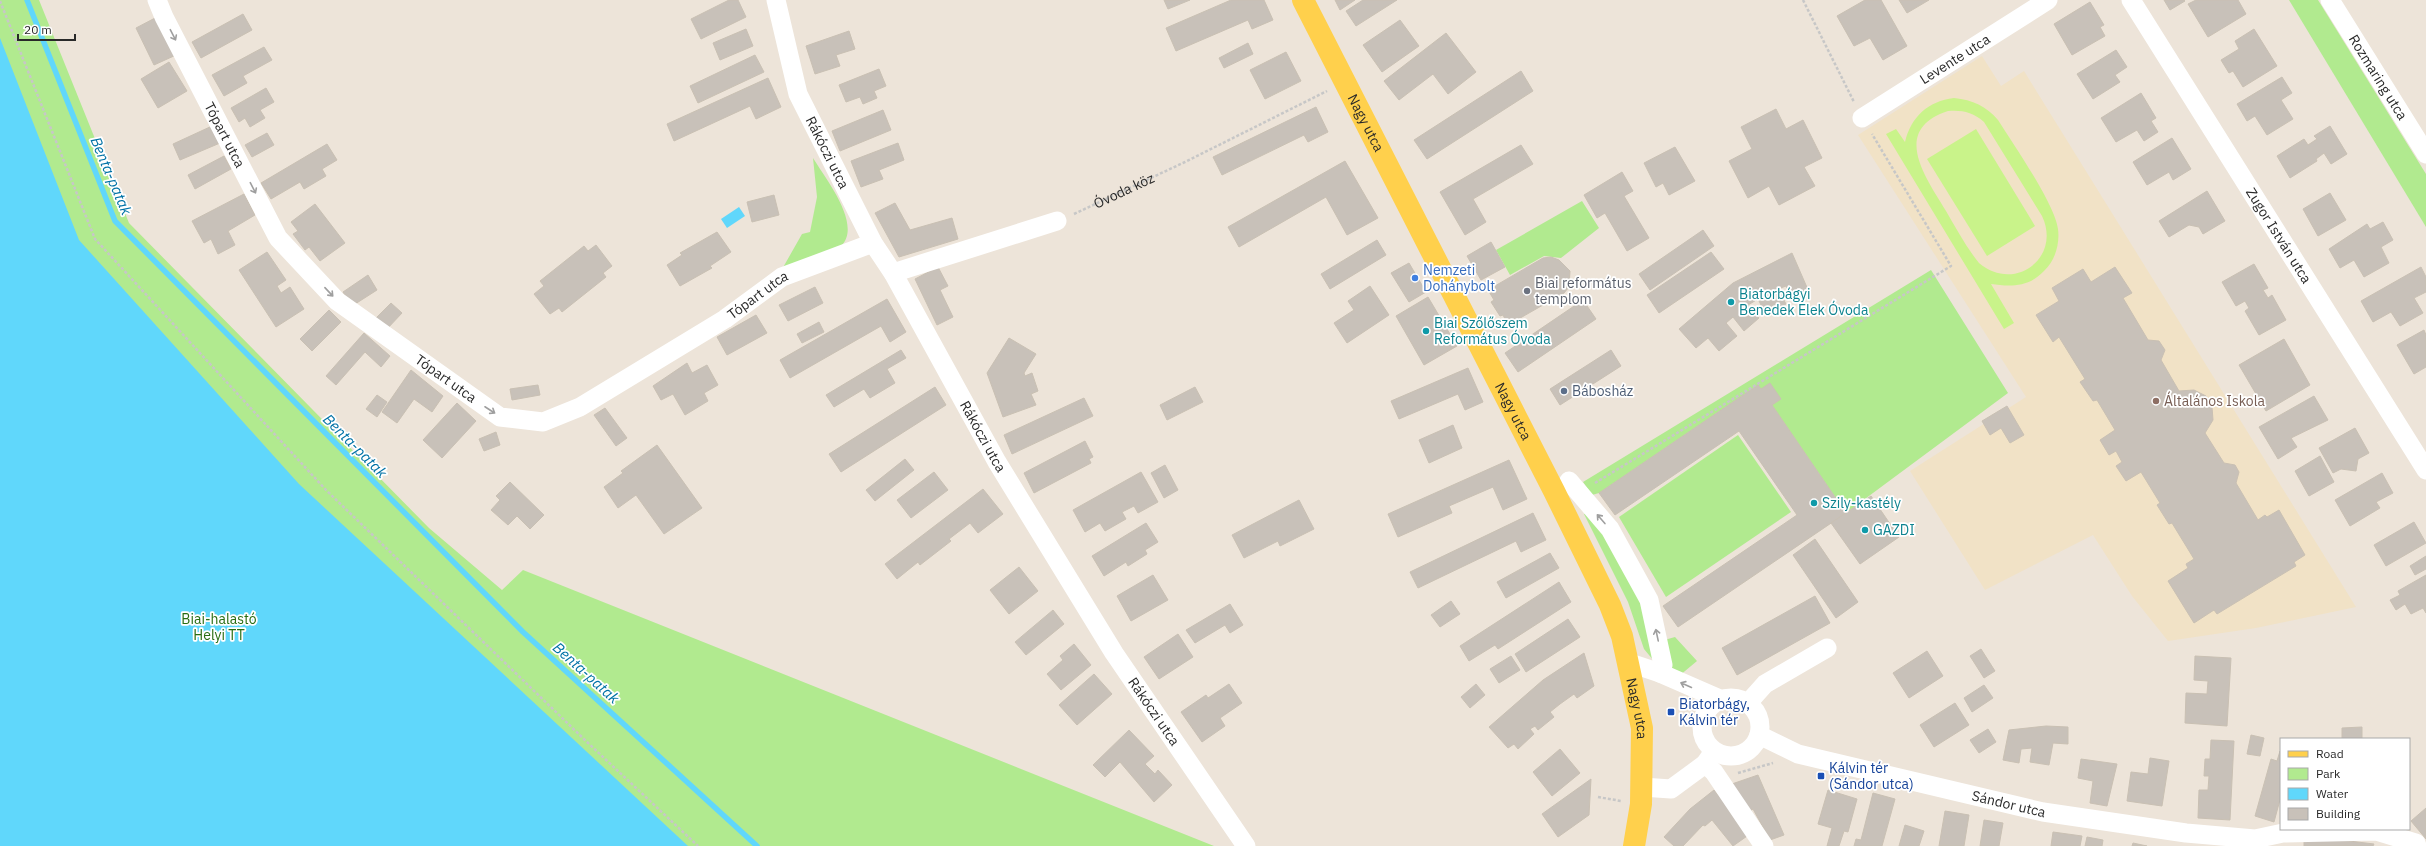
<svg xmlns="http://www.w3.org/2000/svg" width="2426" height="846" font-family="'IBM Plex Sans',sans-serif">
	<rect width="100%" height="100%" fill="#ede4d9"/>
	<polygon fill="#f1e2c6" points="1982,56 2001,86 2024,71 2356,607 2256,628 2168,641 2132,596 2093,535 1985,590 1910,471 2026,397 1858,135"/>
	<g fill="#b1ea8f">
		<polygon points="0,0 39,0 129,223 429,528 502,590 523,570 1214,846 0,846"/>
		<polygon points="2289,0 2318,0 2426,174 2426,227"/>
		<path d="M 813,158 C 825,178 863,225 841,246 C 832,254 794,265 781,271 L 802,234 L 810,232 L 817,197 Z"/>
		<polygon points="1582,201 1599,228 1561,258 1544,256 1510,275 1496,250"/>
		<polygon points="1931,270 2008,393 1846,513 1758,385 1599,493 1592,495 1583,482"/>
		<polygon points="1738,435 1791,512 1666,597 1619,517"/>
		<polygon points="1590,512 1596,515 1661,641 1675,637 1697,661 1679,676 1659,667 1644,649 1628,602 1584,514"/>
	</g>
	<g fill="#c9f38a" fill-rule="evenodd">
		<path d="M 1954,98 C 1973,100 1986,106 1998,120 C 2013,144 2055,204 2058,229 C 2060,244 2055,261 2044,271 C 2029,287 2011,287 1991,284 L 2014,323 L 2004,329 L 1886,134 L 1896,129 L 1905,142 C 1911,117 1928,101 1954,98 ZM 1948,111 C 1962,110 1973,112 1984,122 L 2042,216 C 2062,258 2014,293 1979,263 C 1966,247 1956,228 1946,211 C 1926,178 1890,130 1948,111 Z"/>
		<polygon points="1976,129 2035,226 1987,256 1927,159"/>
	</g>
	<g fill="#60d7fb">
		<polygon points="0,38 79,240 299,484 688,846 0,846"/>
		<polygon points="739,207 745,216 727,228 721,219"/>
	</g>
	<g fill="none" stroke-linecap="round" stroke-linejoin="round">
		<polyline stroke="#60d7fb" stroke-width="5.5" points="27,0 115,221 523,632 757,846"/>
	</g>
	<g fill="#c8c1b9" stroke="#c9c0b3">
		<polygon points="729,0 738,0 746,17 701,39 691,19"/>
		<polygon points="1164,0 1190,0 1168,9"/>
		<polygon points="1231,0 1264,0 1273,20 1252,29 1248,20 1176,51 1166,28"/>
		<polygon points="1335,0 1355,0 1340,10"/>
		<polygon points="1363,0 1397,0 1356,26 1346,11"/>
		<polygon points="1865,0 1881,0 1907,46 1883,60 1870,38 1854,46 1837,16"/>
		<polygon points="1899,0 1929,0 1907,13"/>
		<polygon points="2164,0 2184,0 2185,1 2170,10"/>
		<polygon points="2196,0 2238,0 2246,14 2208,37 2188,4"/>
		<polygon points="2090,2 2104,25 2100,27 2105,36 2072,55 2054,24"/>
		<polygon points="243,14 252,30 201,58 192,42"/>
		<polygon points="157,17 176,55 154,65 136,28"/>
		<polygon points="1400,20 1419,46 1382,72 1363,45"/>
		<polygon points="746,29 753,46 720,60 713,43"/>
		<polygon points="2254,29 2277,66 2243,87 2233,71 2229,73 2221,60 2239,49 2235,41"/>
		<polygon points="849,31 855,49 836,55 840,66 815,74 806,46"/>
		<polygon points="1446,33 1476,72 1448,94 1433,74 1399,100 1384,81"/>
		<polygon points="1248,43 1253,54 1224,68 1219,58"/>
		<polygon points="264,47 272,60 243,76 247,83 224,96 212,75"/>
		<polygon points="2116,50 2127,67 2115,75 2120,82 2093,99 2077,74"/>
		<polygon points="1286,52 1301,81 1265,99 1250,70"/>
		<polygon points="755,55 764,72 698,103 690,86"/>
		<polygon points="169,62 187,91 158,108 141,79"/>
		<polygon points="879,69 886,86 874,91 877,98 863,104 860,97 846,102 839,85"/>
		<polygon points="1521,71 1533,91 1427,159 1414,140"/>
		<polygon points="2282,77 2292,93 2281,100 2293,119 2267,135 2255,116 2247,121 2237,104"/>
		<polygon points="768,78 781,107 756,119 750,106 674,141 667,124"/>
		<polygon points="266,88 274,102 260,110 265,118 250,127 245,118 239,122 231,108"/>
		<polygon points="2141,93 2156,118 2151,121 2158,132 2144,141 2137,130 2116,142 2101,118"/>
		<polygon points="1316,107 1328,132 1308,142 1304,135 1222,175 1213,157"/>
		<polygon points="1776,109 1786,129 1803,120 1822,158 1804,167 1815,186 1779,205 1769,186 1748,198 1729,161 1752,149 1741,127"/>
		<polygon points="883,110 891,130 840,151 832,131"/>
		<polygon points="212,126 220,143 180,160 173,144"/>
		<polygon points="2330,126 2347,154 2331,164 2324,153 2316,159 2317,161 2290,178 2277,156 2304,139 2308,145 2317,139 2314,136"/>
		<polygon points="267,133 274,145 252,157 245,145"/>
		<polygon points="2172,138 2191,169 2173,180 2169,172 2147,185 2133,162"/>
		<polygon points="898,143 904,160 879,170 883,179 861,187 851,161"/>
		<polygon points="327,144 337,160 322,169 326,176 304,189 300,182 271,199 261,183"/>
		<polygon points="1521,145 1533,164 1473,199 1486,222 1465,235 1440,192"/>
		<polygon points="1675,147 1695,181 1669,195 1663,183 1656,187 1644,163"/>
		<polygon points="224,156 231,169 195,189 188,175"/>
		<polygon points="1345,161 1378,218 1347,235 1326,197 1239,247 1228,227"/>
		<polygon points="1622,172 1633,191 1624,196 1649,238 1627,251 1605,213 1597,218 1584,195"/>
		<polygon points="2207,191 2225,221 2203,234 2199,227 2189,225 2169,237 2159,221"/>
		<polygon points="2330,193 2346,220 2318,236 2303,209"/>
		<polygon points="244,194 255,215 228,231 235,245 218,254 211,239 204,243 192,221"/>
		<polygon points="774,195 779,215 752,222 747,202"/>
		<polygon points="895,203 910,230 952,218 958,239 899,257 875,213"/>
		<polygon points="315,204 345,243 320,261 309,247 305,250 293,234 298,231 291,222"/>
		<polygon points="2383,222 2393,240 2381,247 2389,263 2364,277 2354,260 2340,268 2329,249 2367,224 2370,229"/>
		<polygon points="1703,230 1714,246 1650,290 1639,274"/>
		<polygon points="717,232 731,252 710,266 712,268 680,286 667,265 682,255 680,253"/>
		<polygon points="1377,240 1386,255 1330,289 1321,274"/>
		<polygon points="1491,242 1505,267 1481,280 1467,256"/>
		<polygon points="596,245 612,266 603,273 606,277 562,312 559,308 550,314 534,294 544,286 540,281 584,246 588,251"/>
		<polygon points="267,252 286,280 277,286 281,293 290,287 304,309 276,327 239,270"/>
		<polygon points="1711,252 1724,269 1659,313 1647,295"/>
		<polygon points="1792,253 1809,292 1793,300 1786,286 1778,289 1786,304 1766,315 1758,299 1748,305 1759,318 1744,331 1733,317 1726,323 1737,336 1719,351 1708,338 1696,348 1679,329 1733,283"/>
		<polygon points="1551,257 1559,260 1570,271 1569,287 1564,293 1508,325 1503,315 1500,316 1491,302 1494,300 1488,290 1543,258"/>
		<polygon points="1409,263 1426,292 1409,302 1391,273"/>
		<polygon points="2254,264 2268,288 2263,290 2268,298 2272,295 2286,320 2259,335 2245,311 2249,308 2245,301 2236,306 2222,282"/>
		<polygon points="938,267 948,286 940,290 953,317 937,325 915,279"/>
		<polygon points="2115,267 2132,293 2123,298 2148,340 2159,341 2165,350 2161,360 2179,391 2194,390 2206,396 2212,407 2213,420 2205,433 2224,463 2235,465 2239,472 2236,483 2258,520 2265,515 2267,517 2279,510 2305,555 2294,562 2296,566 2217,614 2214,610 2194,623 2168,581 2188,568 2186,564 2194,559 2172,523 2169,524 2157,505 2160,503 2141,472 2126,481 2116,466 2122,462 2116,451 2109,455 2100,440 2115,430 2097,400 2093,401 2080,382 2085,379 2059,337 2053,342 2036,315 2059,301 2052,288 2083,269 2091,282"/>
		<polygon points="2421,267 2426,277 2426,292 2414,298 2423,313 2400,326 2391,312 2373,322 2361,301"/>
		<polygon points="368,275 377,290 352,306 343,292"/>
		<polygon points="1370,286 1389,315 1347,343 1334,323 1354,310 1348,301"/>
		<polygon points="815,287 823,303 788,321 779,305"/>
		<polygon points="1428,297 1457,346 1424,365 1396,316"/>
		<polygon points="887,299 906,332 890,342 881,326 790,378 780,360"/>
		<polygon points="1583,300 1596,319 1518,372 1505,353"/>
		<polygon points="391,303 402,313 386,330 375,319"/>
		<polygon points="329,310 341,322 312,351 300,339"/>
		<polygon points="756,315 767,333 727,355 717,337"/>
		<polygon points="819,322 824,332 802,343 797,334"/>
		<polygon points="2424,330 2426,335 2426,367 2414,374 2397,345"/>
		<polygon points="364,333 390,356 381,367 365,352 336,385 326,376"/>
		<polygon points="1009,338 1036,354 1024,373 1025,376 1032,373 1038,391 1031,394 1036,405 1003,417 987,373"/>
		<polygon points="2284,339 2310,385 2266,411 2239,365"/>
		<polygon points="901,350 906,358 887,369 895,383 870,398 864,389 834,407 826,395"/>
		<polygon points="1611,350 1621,366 1560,405 1550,389"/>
		<polygon points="687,363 692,373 707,365 718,385 704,393 708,401 685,415 673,394 661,400 653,386"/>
		<polygon points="1468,368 1483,402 1465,410 1458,394 1399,419 1391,401"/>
		<polygon points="411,370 443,396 432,412 414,399 397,423 382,412"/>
		<polygon points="1770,383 1781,399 1772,405 1846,513 1678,627 1663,606 1797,515 1739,431 1615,515 1599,493 1758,385 1761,389"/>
		<polygon points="538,385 540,395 512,400 510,389"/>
		<polygon points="935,387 946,405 841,472 829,454"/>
		<polygon points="1195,387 1203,402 1167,420 1160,405"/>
		<polygon points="377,395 387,402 377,417 366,409"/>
		<polygon points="2314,396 2328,420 2291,438 2297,447 2278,459 2259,427"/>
		<polygon points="1084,398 1093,416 1012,454 1004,435"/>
		<polygon points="457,403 476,421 442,458 423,440"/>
		<polygon points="2007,406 2024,435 2010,443 2001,428 1990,435 1982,421"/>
		<polygon points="605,408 627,438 616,446 594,415"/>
		<polygon points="1453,425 1462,448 1429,463 1419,440"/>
		<polygon points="2355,428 2369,453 2358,459 2356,471 2341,469 2333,473 2319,448"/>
		<polygon points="496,432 500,445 484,451 479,439"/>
		<polygon points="1085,441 1093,457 1089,459 1091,463 1034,493 1024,473"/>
		<polygon points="657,445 702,508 664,534 636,495 618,508 604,487 623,473 621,471"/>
		<polygon points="2320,456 2334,482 2309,496 2295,471"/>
		<polygon points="905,459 914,470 875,501 866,490"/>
		<polygon points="1509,460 1527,499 1503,510 1493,487 1449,506 1452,513 1398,537 1388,514"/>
		<polygon points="1165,465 1178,490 1164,498 1151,473"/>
		<polygon points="934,472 948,490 911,518 897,500"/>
		<polygon points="1141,472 1158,502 1138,513 1134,506 1122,512 1126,519 1105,531 1100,523 1085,532 1073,510"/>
		<polygon points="2382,473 2393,493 2376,502 2380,508 2350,526 2335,500"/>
		<polygon points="510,482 544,515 530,529 517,516 508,525 491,510 500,500 496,496"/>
		<polygon points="983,489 1003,514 978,533 970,523 949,539 951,541 920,565 918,562 897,579 885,564"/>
		<polygon points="1871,496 1899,537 1860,564 1831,523"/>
		<polygon points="1299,500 1314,529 1280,546 1278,541 1244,558 1232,535"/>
		<polygon points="1533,513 1546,540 1521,552 1516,541 1418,588 1410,572"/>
		<polygon points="2414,522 2426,543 2386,566 2374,545"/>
		<polygon points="1146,523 1158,542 1145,550 1147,554 1128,566 1126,562 1104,576 1092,556"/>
		<polygon points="1815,539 1858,602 1836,618 1793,555"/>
		<polygon points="1550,553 1559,568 1506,598 1497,582"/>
		<polygon points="2426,556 2426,569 2415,575 2410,566"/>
		<polygon points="1019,567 1038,591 1009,614 990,590"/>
		<polygon points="1153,575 1168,600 1131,621 1117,596"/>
		<polygon points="2426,575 2426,613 2423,608 2411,614 2405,604 2396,610 2390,600 2400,595 2398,591"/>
		<polygon points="1559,582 1571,602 1498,649 1495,645 1469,661 1460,646"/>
		<polygon points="1815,596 1830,623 1737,675 1722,648"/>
		<polygon points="1451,601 1460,614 1440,627 1431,615"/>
		<polygon points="1230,604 1243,625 1230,633 1225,625 1195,643 1186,630"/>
		<polygon points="1053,610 1064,624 1026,655 1015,642"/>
		<polygon points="1568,619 1580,637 1526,672 1515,654"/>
		<polygon points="1178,634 1193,657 1159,679 1144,657"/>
		<polygon points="1074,644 1091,665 1061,690 1047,674 1063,660 1060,656"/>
		<polygon points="1981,649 1995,671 1984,678 1970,656"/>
		<polygon points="1927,651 1943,676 1909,698 1893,673"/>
		<polygon points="1584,653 1594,686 1577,698 1574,694 1560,704 1550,712 1554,717 1538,730 1535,726 1530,729 1534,734 1518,749 1514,744 1508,748 1489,727 1543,680"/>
		<polygon points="1511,656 1520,670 1499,683 1490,669"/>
		<polygon points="2195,656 2231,658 2227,726 2185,723 2186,693 2207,694 2208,681 2194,680"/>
		<polygon points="1094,674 1112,694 1077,725 1059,705"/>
		<polygon points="1229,684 1242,703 1220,718 1225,726 1202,742 1181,712 1206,695 1208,698"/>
		<polygon points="1476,684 1485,695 1470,708 1461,697"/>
		<polygon points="1984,685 1993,698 1972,712 1964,698"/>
		<polygon points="1955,703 1969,725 1934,747 1920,725"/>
		<polygon points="2046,726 2068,727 2068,744 2053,743 2049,765 2030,762 2032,748 2021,749 2019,763 2003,760 2009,730"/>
		<polygon points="2362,727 2362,739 2342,739 2342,728"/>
		<polygon points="1988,729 1996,742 1979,753 1970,740"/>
		<polygon points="1129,730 1154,756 1145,764 1155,774 1158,770 1172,785 1154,802 1120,762 1105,777 1093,765"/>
		<polygon points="2251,735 2264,738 2260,756 2247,754"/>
		<polygon points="2211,740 2234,741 2230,820 2198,818 2199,790 2208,790 2209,776 2204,776 2205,759 2210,759"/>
		<polygon points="1560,749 1580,773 1552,796 1533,772"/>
		<polygon points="2280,751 2281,796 2274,822 2255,816 2271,759 2277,761"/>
		<polygon points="2150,758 2169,761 2162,806 2127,801 2131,772 2148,774"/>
		<polygon points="2081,759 2117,764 2107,806 2090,803 2093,781 2078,778"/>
		<polygon points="1758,775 1784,835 1770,840 1753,809 1750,811 1726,786"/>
		<polygon points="1591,779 1589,815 1558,837 1542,814"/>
		<polygon points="1714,790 1750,834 1733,846 1712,820 1705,826 1703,825 1683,846 1674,846 1664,837 1690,809"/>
		<polygon points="1828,790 1857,799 1848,832 1844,831 1839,846 1827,846 1832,828 1818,824"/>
		<polygon points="1873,793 1895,799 1882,846 1854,846 1856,839 1861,840"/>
		<polygon points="2426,808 2426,839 2411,821"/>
		<polygon points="1945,811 1969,815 1964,846 1939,846"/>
		<polygon points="1984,820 2003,823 1999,846 1980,846"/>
		<polygon points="1905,825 1924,831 1919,846 1899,846"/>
		<polygon points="2053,832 2082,836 2080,846 2051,846"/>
		<polygon points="2087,837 2103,840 2102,846 2085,846"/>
		<polygon points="2304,838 2349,838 2349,841 2374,844 2373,846 2304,846"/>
		<polygon points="2133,843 2147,846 2132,846"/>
	</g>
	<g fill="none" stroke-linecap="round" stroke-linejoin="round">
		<g stroke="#c7c7c7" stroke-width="2.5" stroke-dasharray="3 2" stroke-linecap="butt">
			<polyline points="1803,0 1854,102"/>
			<polyline points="0,1 95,239 326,490 587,742 698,846"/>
			<path id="s1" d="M 1074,214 L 1185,162 L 1327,91"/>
			<polyline points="1595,483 1951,266 1872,134"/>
			<polyline points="1738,773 1773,763"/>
			<polyline points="1598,797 1621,801"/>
		</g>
		<g stroke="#fff" stroke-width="19">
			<path id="s2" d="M 157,0 L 164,17 L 278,238 L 337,301 L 500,417 L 543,422 L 580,407 L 725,319 L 782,277 L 873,243"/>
			<path id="s3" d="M 776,0 L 798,94 L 873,243 L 893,273 L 997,462 L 1114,653 L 1246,846"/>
			<path id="s4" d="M 2131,0 L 2426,470"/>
			<path id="s5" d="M 2330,0 L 2426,154"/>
			<path id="s6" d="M 1862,118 L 2048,0"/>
			<polyline points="893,273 1057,221"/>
			<polyline points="1569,481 1610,529 1649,600 1663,665 1660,673"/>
			<polyline points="1630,663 1660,673 1722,700"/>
			<circle cx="1731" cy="727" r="29"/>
			<polyline points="1748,703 1765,684 1827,648"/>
			<path id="s7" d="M 1759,735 L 1798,754 L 2043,812 L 2186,833 L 2255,839 L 2283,833 L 2376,831 L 2416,843 L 2417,846"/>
			<polyline points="1705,764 1714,772 1764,846"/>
			<polyline points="1642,787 1671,789 1705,764 1712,754"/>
		</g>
		<path stroke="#ffd04c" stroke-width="22" id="s8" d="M 1303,0 L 1554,491 L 1610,605 L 1622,636 L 1642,728 L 1641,804 L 1634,846"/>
	</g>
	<defs><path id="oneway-shaft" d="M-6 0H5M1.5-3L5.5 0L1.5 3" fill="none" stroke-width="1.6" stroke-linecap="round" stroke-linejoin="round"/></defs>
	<g stroke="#9f9f9f">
		<use href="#oneway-shaft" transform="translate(173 35) rotate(63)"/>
		<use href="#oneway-shaft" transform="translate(253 188) rotate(63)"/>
		<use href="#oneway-shaft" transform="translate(329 292) rotate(47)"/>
		<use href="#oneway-shaft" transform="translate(490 410) rotate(33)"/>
		<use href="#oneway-shaft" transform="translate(1601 519) rotate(-131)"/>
		<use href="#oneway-shaft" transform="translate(1657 635) rotate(-102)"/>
		<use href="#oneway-shaft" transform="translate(1686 685) rotate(-156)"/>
	</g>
	<circle fill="#3f7fe0" stroke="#fff" stroke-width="1.5" cx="1415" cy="278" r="4"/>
	<circle fill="#6b7280" stroke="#fff" stroke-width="1.5" cx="1527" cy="291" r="4"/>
	<g fill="#0f9aa8" stroke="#fff" stroke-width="1.5">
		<circle cx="1731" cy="302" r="4"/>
		<circle cx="1426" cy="331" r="4"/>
		<circle cx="1814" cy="503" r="4"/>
		<circle cx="1865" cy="530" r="4"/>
	</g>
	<circle fill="#5c6f8a" stroke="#fff" stroke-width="1.5" cx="1564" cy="391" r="4"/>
	<circle fill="#8d6e63" stroke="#fff" stroke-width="1.5" cx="2156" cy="401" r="4"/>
	<g fill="#1a4fb4" stroke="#fff" stroke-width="1.5">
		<rect x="1667" y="708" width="8" height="8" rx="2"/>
		<rect x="1817" y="772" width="8" height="8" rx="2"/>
	</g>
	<g text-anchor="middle" stroke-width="3.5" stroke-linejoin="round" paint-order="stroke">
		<g font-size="14" fill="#292929" stroke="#fff">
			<text dy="5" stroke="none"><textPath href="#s6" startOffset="110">Levente utca</textPath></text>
			<text dy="5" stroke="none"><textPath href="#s5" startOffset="91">Rozmaring utca</textPath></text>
			<text dy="5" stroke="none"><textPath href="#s8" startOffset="138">Nagy utca</textPath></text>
			<text dy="5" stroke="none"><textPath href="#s2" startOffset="151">Tópart utca</textPath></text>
			<text dy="5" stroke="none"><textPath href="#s3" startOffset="162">Rákóczi utca</textPath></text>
			<text dy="5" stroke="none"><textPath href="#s1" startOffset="55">Óvoda köz</textPath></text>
			<text dy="5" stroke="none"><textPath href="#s4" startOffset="278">Zugor István utca</textPath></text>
			<text dy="5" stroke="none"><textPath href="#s2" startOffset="847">Tópart utca</textPath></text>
			<text dy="5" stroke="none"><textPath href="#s2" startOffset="487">Tópart utca</textPath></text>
			<text dy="5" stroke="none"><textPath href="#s8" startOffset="462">Nagy utca</textPath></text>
			<text dy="5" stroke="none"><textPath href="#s3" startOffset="486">Rákóczi utca</textPath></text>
			<text dy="5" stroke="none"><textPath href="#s8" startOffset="786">Nagy utca</textPath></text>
			<text dy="5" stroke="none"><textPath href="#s3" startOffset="810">Rákóczi utca</textPath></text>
			<text dy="5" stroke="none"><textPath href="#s7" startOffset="260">Sándor utca</textPath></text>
		</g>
		<g font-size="14" fill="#366cbe" stroke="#fff" text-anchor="start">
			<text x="1423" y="275">Nemzeti<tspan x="1423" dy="16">Dohánybolt</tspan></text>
		</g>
		<g font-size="14" fill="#5b616d" stroke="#fff" text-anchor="start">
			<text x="1535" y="288">Biai református<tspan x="1535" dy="16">templom</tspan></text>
		</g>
		<g font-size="14" fill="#0d838f" stroke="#fff" text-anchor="start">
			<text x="1739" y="299">Biatorbágyi<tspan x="1739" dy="16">Benedek Elek Óvoda</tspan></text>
			<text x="1434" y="328">Biai Szőlőszem<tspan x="1434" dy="16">Református Óvoda</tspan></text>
			<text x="1822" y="508">Szily-kastély</text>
			<text x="1873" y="535">GAZDI</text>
		</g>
		<g font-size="14" fill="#4e5e75" stroke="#fff" text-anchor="start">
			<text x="1572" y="396">Bábosház</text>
		</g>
		<g font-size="14" fill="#785e54" stroke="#fff" text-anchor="start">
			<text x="2164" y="406">Általános Iskola</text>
		</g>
		<g font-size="14" fill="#286d12" stroke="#fff">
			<text x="219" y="624">Biai-halastó<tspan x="219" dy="16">Helyi TT</tspan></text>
		</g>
		<g font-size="14" fill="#164399" stroke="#fff" text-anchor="start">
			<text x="1679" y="709">Biatorbágy,<tspan x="1679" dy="16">Kálvin tér</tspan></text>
			<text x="1829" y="773">Kálvin tér<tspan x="1829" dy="16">(Sándor utca)</tspan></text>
		</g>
		<g font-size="15" font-style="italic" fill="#0072a6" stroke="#fff">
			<text transform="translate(111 176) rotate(67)" y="5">Benta-patak</text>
			<text transform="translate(355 446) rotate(45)" y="5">Benta-patak</text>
			<text transform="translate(586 673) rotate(42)" y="5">Benta-patak</text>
		</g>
	</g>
	<rect x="2280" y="738" width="130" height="92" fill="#ffffff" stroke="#a9a9a9"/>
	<rect x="2288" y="751" width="20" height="6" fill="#ffd04c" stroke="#a9a9a9"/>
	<text x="2316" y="758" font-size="12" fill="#292929">Road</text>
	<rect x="2288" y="768" width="20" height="12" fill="#b1ea8f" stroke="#a9a9a9"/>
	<text x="2316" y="778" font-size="12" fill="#292929">Park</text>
	<rect x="2288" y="788" width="20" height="12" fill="#60d7fb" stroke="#a9a9a9"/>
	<text x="2316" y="798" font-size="12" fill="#292929">Water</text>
	<rect x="2288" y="808" width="20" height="12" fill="#c8c1b9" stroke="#a9a9a9"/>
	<text x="2316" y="818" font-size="12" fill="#292929">Building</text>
	<path d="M18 34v6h57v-6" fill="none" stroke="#292929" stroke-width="2"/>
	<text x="24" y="34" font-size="12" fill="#292929" stroke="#ffffff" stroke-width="3" paint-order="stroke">20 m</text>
</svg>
